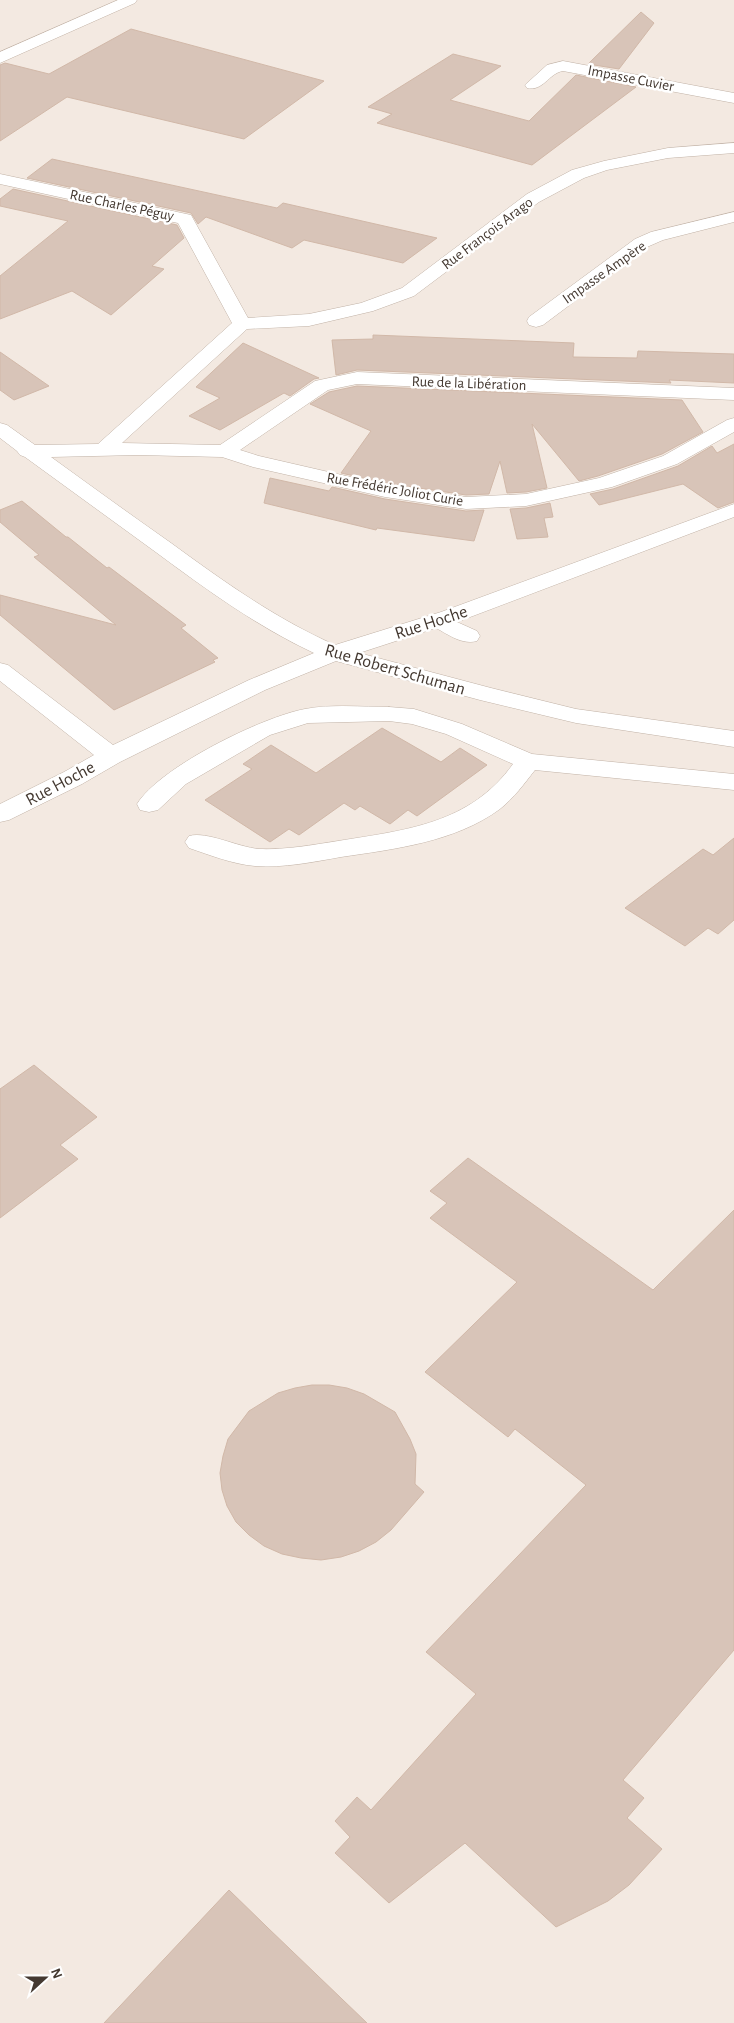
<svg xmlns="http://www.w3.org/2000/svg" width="734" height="2023" font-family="'Alegreya Sans',sans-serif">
	<rect width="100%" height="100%" fill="#f3e9e1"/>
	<g fill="#d8c4b8" stroke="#d1b8a8">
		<polygon points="641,12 654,23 619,69 588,64"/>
		<polygon points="131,29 324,81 244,139 67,97 0,141 0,65 5,63 49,74"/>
		<polygon points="453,54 501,66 450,100 529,121 576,75 636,87 532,165 377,123 392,114 368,107"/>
		<polygon points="52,159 277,208 283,203 437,238 403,263 304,240 292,248 206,217 198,224 191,213 27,178"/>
		<polygon points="13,189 177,225 184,238 152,266 164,269 111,315 72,291 0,319 0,276 68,221 0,206 0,199"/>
		<polygon points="373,335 574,343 573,357 637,358 638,351 734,354 734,383 669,380 671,383 357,370 336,375 332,340 373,339"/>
		<polygon points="243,343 319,378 314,379 290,396 284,393 220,430 189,416 220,398 196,387"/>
		<polygon points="0,352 49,386 14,400 0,390"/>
		<polygon points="357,386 682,400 703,432 662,454 598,476 579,481 532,424 547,488 526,492 507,493 500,461 489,494 466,495 385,483 341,473 371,431 310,404 329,392"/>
		<polygon points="734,444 734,502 718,508 683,484 599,505 590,494 613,489 678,466 712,446 717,453"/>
		<polygon points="270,478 329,491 332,487 385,499 466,511 484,510 474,541 377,528 376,530 264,503"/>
		<polygon points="22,501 66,537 68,537 107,568 109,567 186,625 181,628 218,658 213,660 215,662 114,710 0,615 0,595 116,625 34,557 39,555 0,522 0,510"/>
		<polygon points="550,503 553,517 544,518 548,537 517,539 510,509 526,508"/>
		<polygon points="382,728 441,762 460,748 487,765 417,816 408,810 390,824 360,806 355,810 344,803 299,835 289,829 270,842 205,800 252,769 243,764 271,745 316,773"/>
		<polygon points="734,838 734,920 718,934 708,928 685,946 625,908 703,849 713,855"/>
		<polygon points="34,1065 97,1117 60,1145 78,1159 0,1218 0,1089"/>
		<polygon points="468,1158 653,1290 734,1210 734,1650 623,1780 644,1798 627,1818 662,1849 629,1885 608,1901 556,1927 465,1843 389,1903 335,1853 350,1837 335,1821 357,1797 371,1810 476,1694 426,1652 586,1485 515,1429 508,1437 425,1372 517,1282 430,1218 447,1203 430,1191"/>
		<polygon points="312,1385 329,1385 347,1388 364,1394 395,1412 410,1439 416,1454 415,1484 424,1492 391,1530 376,1542 359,1551 341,1557 321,1560 301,1558 282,1554 264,1546 249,1535 236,1522 227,1506 222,1490 220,1473 223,1456 228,1439 249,1411 278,1393 295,1388"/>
		<polygon points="229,1890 267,1927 367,2023 104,2023"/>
	</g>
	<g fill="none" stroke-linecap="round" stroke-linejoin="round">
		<defs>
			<g id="minor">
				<polygon points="118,0 137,0 135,3 0,63 0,52"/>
				<path d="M 563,61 L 734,93 L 734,103 L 563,71 C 549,73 543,92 527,88 L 525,85 L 547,65 Z"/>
				<path d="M 734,143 L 734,153 L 668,158 L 607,170 L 584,178 L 539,202 L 414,296 L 373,311 L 309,326 L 247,329 L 122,443 L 220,445 L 315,381 L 357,372 L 734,388 L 734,400 L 357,384 L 328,390 L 240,450 L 259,456 L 385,485 L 466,497 L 526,494 L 599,478 L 663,456 L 727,420 L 734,418 L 734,432 L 677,464 L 612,487 L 526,506 L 466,509 L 385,497 L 253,467 L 222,457 L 138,455 L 51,457 C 91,486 131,515 171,543 C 223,581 276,619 335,645 L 441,612 L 734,504 L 734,517 L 457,622 L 477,631 L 480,636 L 477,641 C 462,645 449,635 436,628 L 359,653 L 491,688 L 576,709 L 734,731 L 734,747 L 576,723 L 480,700 L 336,661 L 265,690 L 120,762 L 82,784 L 9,820 L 0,822 L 0,804 L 64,772 L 94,755 L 0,681 L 0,663 L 8,665 L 113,745 L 249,680 L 314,653 C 258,627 207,590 157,553 C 113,521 69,489 25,457 L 20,455 L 17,451 L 0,438 L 0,423 L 7,425 L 35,445 L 98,444 L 232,323 L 178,223 L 0,184 L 0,174 L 191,215 L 248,318 L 309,314 L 361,303 L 402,288 L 527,194 L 572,170 L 604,161 L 668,148 Z"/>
				<polygon points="734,212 734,222 663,240 647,247 543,325 536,327 529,325 527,321 529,317 635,239 651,232"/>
				<path d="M 389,707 L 414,709 L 462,724 L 532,754 L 734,774 L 734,790 L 535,770 C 524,784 514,798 500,809 C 455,842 395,849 341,857 C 313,862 284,868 255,866 C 232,864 210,855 189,848 L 185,842 L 189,836 C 207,831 237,847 259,849 C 286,850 312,845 338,841 C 406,830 470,824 513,764 L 446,734 L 412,724 L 389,721 L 308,723 L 270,735 L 186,784 L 158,810 L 149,812 L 140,810 L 137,804 C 160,767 262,717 305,709 C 331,704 362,707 389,707 Z"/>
			</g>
		</defs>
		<use href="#minor" stroke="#c1b2a6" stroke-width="1"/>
		<use href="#minor" fill="#fff" fill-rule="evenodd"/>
	</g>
	<g text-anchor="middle" stroke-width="5" stroke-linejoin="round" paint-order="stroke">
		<g font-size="15" fill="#443931" stroke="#fff">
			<text transform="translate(631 78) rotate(11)" y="5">Impasse Cuvier</text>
			<text transform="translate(122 205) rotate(12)" y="5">Rue Charles Péguy</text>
			<text transform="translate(487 233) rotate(-37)" y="5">Rue François Arago</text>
			<text transform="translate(604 272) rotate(-35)" y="5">Impasse Ampère</text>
			<text transform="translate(469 383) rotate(2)" y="5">Rue de la Libération</text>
			<text transform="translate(395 489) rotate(10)" y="5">Rue Frédéric Joliot Curie</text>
		</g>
		<g font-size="18" fill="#443931" stroke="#fff">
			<text transform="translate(431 622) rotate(-18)" y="6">Rue Hoche</text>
			<text transform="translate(395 669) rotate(16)" y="6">Rue Robert Schuman</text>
			<text transform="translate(60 783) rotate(-28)" y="6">Rue Hoche</text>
		</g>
	</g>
	<g transform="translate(45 1978) rotate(69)" stroke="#ffffff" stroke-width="4" paint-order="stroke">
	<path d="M0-4L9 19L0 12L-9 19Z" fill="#443931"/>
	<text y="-8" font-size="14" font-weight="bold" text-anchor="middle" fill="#443931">N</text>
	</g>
</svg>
